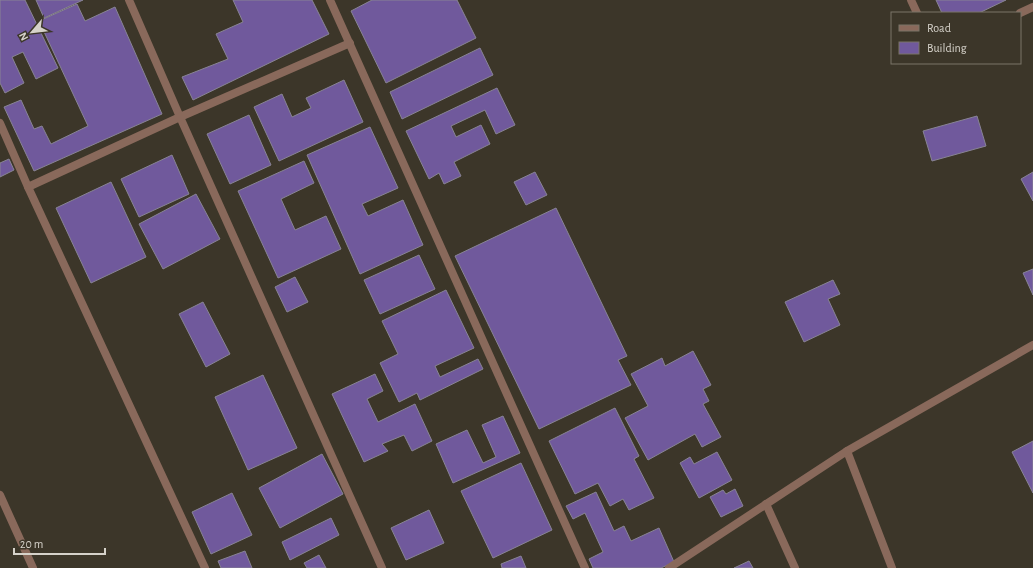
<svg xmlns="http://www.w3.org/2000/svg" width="1033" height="568" font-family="'Alegreya Sans',sans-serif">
	<rect width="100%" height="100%" fill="#3c3629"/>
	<g fill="#70599c" stroke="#888494">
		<polygon points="0,0 25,0 58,68 36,79 23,52 12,57 24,83 5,93 0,83"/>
		<polygon points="36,0 83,0 44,18"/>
		<polygon points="233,0 312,0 329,34 193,100 182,77 228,59 216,34 243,22"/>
		<polygon points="372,0 457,0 476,38 386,83 351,11"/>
		<polygon points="936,0 1006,0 979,13 942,13"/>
		<polygon points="77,4 85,21 115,7 162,114 34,171 4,107 21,100 34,129 42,126 51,144 88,126 39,21"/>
		<polygon points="480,48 493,75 402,119 390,92"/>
		<polygon points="344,80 363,122 279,161 254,107 282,94 292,117 311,108 306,98"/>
		<polygon points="497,88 515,125 496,134 485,110 451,126 456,137 481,125 490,144 454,162 461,176 444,184 439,173 429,179 406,131"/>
		<polygon points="249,115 271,165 230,184 207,134"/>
		<polygon points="977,116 986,146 932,161 923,131"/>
		<polygon points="370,127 398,188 362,204 368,216 403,200 423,245 360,274 307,155"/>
		<polygon points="172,155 189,194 139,217 121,179"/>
		<polygon points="9,159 14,170 0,177 0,163"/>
		<polygon points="304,161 314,183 281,199 295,230 326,216 341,249 278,278 238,191"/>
		<polygon points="535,172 547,195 526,205 514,182"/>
		<polygon points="1033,172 1033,201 1021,179"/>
		<polygon points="111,182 146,257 91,283 56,208"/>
		<polygon points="196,194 220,239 163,269 139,224"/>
		<polygon points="556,208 627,356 618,360 631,385 539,429 455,256"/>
		<polygon points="419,255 435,289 380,314 364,280"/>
		<polygon points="1033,269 1033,295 1023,273"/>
		<polygon points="295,277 308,302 287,312 275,287"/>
		<polygon points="833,280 840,294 828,299 840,325 804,342 785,302"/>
		<polygon points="446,290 474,348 435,366 440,377 478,359 483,369 420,400 417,393 399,402 380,363 398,354 382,321"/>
		<polygon points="203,302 230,354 206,367 179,314"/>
		<polygon points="693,351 711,385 703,389 709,401 703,404 721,437 702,447 695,434 648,460 625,418 648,406 631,374 662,358 665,366"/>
		<polygon points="375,374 383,391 367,399 378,422 415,404 432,441 412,451 404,435 382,444 388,451 364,462 332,394"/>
		<polygon points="263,375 297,448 248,470 215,397"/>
		<polygon points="615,408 639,456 634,459 654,498 629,510 623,499 610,506 598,483 575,494 549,441"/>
		<polygon points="503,416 520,453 453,483 436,444 467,430 483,463 496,457 482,425"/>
		<polygon points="1033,441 1033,493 1012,452"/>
		<polygon points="717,452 732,480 699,498 680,463 690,457 694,464"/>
		<polygon points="322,454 343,494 280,528 259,488"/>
		<polygon points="521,463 552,530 493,558 461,491"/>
		<polygon points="735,489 743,506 721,517 710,497 723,490 726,494"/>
		<polygon points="596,492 614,531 624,526 631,541 659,528 674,562 661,568 593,568 589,559 603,552 585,513 573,519 566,506"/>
		<polygon points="232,493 252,535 211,554 192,512"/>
		<polygon points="429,510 444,543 406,560 391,528"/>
		<polygon points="331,518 339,535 290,560 282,542"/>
		<polygon points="245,551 252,568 221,568 218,561"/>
		<polygon points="319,555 326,568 307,568 304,563"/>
		<polygon points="521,556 526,568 502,568 501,564"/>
		<polygon points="749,561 753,568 734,568"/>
	</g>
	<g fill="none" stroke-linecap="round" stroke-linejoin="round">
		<g stroke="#89695b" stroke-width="8">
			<polyline points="129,0 180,117 382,568"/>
			<polyline points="330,0 585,568"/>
			<polyline points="911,0 917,13"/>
			<polyline points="1020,13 1033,7"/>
			<polyline points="0,123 28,187 205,568"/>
			<polyline points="28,187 180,117 350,43"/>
			<polyline points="847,451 892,568"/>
			<polyline points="0,495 33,568"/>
			<polyline points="766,504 795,568"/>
			<polyline points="669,568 847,451 1033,345"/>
		</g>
	</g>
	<rect x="891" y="12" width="130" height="52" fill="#3c3629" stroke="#7a7469"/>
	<rect x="899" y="25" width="20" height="6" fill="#89695b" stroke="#7a7469"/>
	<text x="927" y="32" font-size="12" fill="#d6d2ca">Road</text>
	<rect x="899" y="42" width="20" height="12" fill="#70599c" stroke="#7a7469"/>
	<text x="927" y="52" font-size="12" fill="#d6d2ca">Building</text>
	<g transform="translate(32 32) rotate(242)" stroke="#3c3629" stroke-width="3" paint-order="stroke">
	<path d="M0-3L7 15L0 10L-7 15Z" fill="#d6d2ca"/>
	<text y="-6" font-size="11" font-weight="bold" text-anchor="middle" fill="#d6d2ca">N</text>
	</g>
	<path d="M14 548v6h91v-6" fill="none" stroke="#d6d2ca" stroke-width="2"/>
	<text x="20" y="548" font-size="12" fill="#d6d2ca" stroke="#3c3629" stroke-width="3" paint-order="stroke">20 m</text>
</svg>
